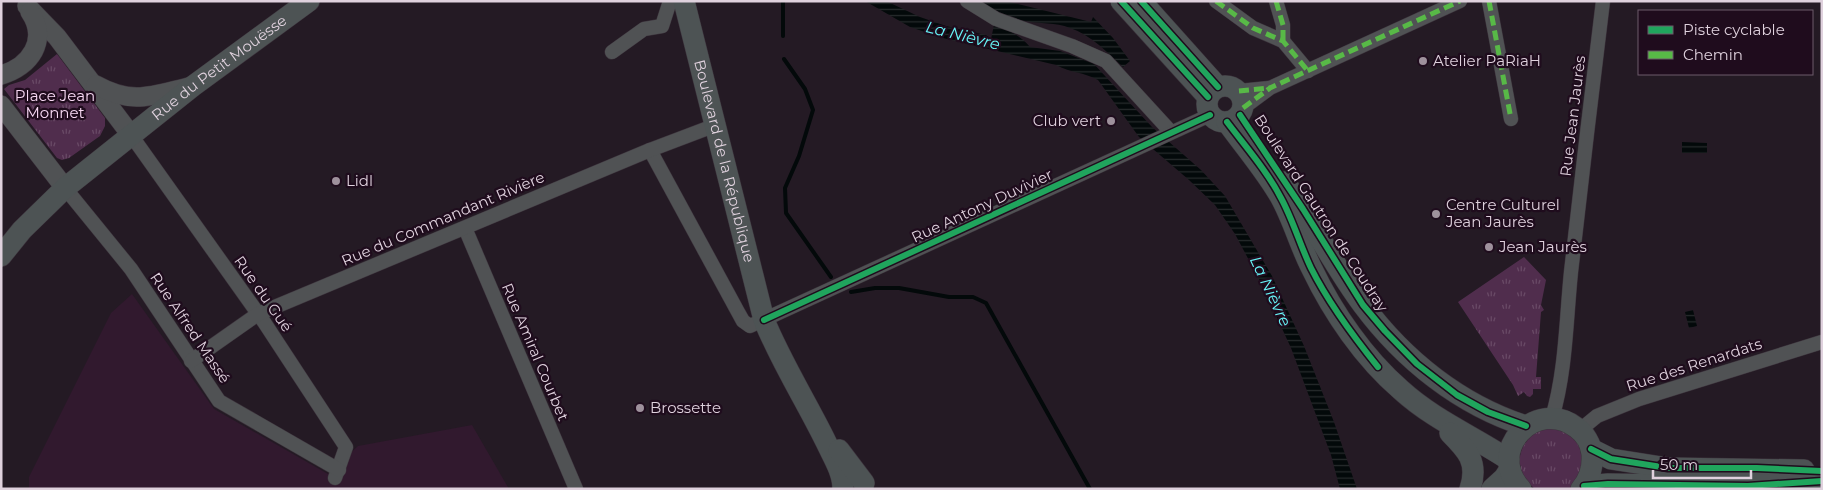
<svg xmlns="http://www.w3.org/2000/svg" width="1823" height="490" font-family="Montserrat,sans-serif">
	<defs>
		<pattern id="grass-tufts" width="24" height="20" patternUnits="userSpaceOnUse" patternTransform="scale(1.25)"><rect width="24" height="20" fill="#502d4d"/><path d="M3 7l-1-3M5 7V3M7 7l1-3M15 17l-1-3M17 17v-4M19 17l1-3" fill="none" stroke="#694a66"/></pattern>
		<pattern id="water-rules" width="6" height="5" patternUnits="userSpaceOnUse" patternTransform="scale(1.25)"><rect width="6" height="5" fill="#03090a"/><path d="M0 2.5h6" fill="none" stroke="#272c2d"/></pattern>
	</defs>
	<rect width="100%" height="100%" fill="#241a24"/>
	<polygon fill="#31192e" points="132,294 214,409 328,474 358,446 472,425 509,489 29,489 29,477 111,313"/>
	<g fill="url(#grass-tufts)">
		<polygon points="57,54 105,118 105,126 100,136 69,158 62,160 57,158 4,89 9,85 25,80"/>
		<polygon points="1524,257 1546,280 1541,305 1544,310 1541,312 1536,377 1541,377 1541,389 1533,389 1533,394 1530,397 1527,396 1524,392 1518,396 1513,385 1458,302"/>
		<path d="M 1547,427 L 1570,430 L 1587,458 L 1572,489 L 1535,489 C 1509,468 1518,437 1547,427 Z"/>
	</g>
	<g fill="url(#water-rules)">
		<path d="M 865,1 L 886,1 L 920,17 L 946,26 L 986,35 L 991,39 L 994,25 C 1008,29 1021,36 1030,47 L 1060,51 L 1094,64 L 1152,127 L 1201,170 L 1225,196 L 1272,276 L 1304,346 L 1334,422 L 1357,489 L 1340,489 L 1331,455 L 1291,348 L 1260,281 L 1235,234 L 1215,205 L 1189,180 L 1139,137 L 1098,80 C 1084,72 1070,73 1056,65 L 943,38 L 910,27 Z"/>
		<path d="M 978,1 L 1006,1 L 1091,22 L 1093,17 L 1113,38 L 1130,61 L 1123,67 C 1107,52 1091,35 1070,28 C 1055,22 1040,24 1025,21 C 1009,18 993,9 978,1 Z"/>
		<polygon points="1682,142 1707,143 1707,153 1682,153"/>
		<polygon points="1693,310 1697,326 1689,328 1685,312"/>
	</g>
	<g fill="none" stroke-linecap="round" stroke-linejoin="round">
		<g stroke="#03090a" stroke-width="4">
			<polyline points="783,1 783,36"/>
			<polyline points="784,59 805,89 813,110 799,156 785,188 786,213 831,277"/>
			<polyline points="851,292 875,288 899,288 949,297 973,297 986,303 1090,489"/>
		</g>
		<defs>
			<g id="street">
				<polyline points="967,1 996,19 1072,46 1106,61 1171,132"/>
				<polyline points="1216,1 1253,28 1283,41 1308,71"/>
				<polyline points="1276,1 1283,25 1283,41"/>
				<polyline points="1489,1 1511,119"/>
				<polyline points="612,52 644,29 662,26 670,1"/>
				<polyline points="1239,91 1269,88"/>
				<polyline points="1243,108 1270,88 1460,1"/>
				<polyline points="131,135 264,322 346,447 335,478"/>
				<polyline points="650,150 738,312 743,321 750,326 1210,115"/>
				<polyline points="65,188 131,269 219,401 339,470"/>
				<polyline points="465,228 576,489"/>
				<polyline points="191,361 258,314 650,150 716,125"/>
				<path d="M 1552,418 C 1566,371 1566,321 1571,272 C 1581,182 1592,91 1603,1"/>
				<polyline points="1580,430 1597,416 1639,399 1822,342"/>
			</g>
			<g id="secondary">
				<polyline points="27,6 57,37 131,135"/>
				<path d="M 1,75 C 30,67 49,40 30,12"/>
				<path d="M 96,85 C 134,106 153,95 193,86"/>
				<polyline points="1,105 65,188"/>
			</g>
			<g id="primary">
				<path id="s1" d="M 684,1 L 764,320 C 781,362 806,401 826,442 C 833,457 843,472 843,489"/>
				<polyline points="1121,1 1208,97"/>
				<polyline points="1141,1 1218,87"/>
				<circle cx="1225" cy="104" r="18"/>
				<path d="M 1227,122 C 1245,147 1265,170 1280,196 C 1293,219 1300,246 1312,269 C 1333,313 1364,358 1401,390 C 1434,420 1473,436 1509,460"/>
				<path d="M 1285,182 C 1312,222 1334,266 1363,305 C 1404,360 1460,405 1526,426"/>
				<path id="s2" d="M 1,256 L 22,230 L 65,188 L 193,86 L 309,1"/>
				<path d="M 1450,433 C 1467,450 1479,462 1470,489"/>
				<polyline points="1591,449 1611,459 1668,468 1804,470"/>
				<polyline points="839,450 864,483"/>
				<polyline points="1584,486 1608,484 1748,486 1822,481"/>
				<polyline points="1492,489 1504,478 1510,469"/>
				<path d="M 1521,489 C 1485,451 1536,396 1577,428 C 1585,434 1591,444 1592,454 C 1593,467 1590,479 1581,489"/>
			</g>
		</defs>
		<use href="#street" stroke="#3d343d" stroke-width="15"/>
		<use href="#secondary" stroke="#3d343d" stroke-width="20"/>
		<use href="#primary" stroke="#3d343d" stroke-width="22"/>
		<use href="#street" stroke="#505254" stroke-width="14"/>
		<use href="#secondary" stroke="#505254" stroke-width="19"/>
		<use href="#primary" stroke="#4d5354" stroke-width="21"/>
		<g stroke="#58b947" stroke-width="5" stroke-dasharray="10 5" stroke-linecap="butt">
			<polyline points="1216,1 1253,28 1283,41 1308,71"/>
			<polyline points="1276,1 1283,25 1283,41"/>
			<polyline points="1489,1 1511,119"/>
			<polyline points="1239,91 1270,88"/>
			<polyline points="1243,108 1270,88 1460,1"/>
		</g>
		<defs>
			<g id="cycleway">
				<polyline points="1121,1 1208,97"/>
				<polyline points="1141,1 1218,87"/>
				<polyline points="1240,115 1303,209 1363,305 1385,331 1417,364 1457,395 1488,412 1526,426"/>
				<path d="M 1227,122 C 1246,147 1267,171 1281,198 C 1293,220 1300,245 1311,268 C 1329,304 1353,336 1378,367"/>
				<polyline points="764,320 1210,115"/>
				<polyline points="1591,449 1611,459 1668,468 1757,468 1822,471"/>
				<polyline points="1584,486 1608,484 1748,486 1822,481"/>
			</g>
		</defs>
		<use href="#cycleway" stroke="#1f0c1d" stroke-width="9"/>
		<use href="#cycleway" stroke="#20a55d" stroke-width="6"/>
	</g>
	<g fill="#9e919c" stroke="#1f0c1d" stroke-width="2">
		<circle cx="1423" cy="61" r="5"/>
		<circle cx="1111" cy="121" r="5"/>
		<circle cx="336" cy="181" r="5"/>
		<circle cx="1436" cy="214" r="5"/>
		<circle cx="1489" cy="247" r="5"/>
		<circle cx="640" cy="408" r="5"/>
	</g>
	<g text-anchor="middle" stroke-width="4.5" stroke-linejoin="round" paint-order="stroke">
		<g font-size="15" fill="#dfd1dd" stroke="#1f0c1d" text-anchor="start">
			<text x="1433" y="66">Atelier PaRiaH</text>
			<text x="1101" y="126" text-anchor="end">Club vert</text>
			<text x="346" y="186">Lidl</text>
			<text x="1446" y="210">Centre Culturel<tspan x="1446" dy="17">Jean Jaurès</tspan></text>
			<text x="1499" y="252">Jean Jaurès</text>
			<text x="650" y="413">Brossette</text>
		</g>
		<g font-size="15" fill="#dfd1dd" stroke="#1f0c1d">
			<text dy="5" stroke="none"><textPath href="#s2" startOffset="289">Rue du Petit Mouësse</textPath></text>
			<text transform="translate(1573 116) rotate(-83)" y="5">Rue Jean Jaurès</text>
			<text dy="5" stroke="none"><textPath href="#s1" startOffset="165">Boulevard de la République</textPath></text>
			<text transform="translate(982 206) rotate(-25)" y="5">Rue Antony Duvivier</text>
			<text transform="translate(1321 213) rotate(57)" y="5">Boulevard Gautron de Coudray</text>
			<text transform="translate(443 219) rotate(-23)" y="5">Rue du Commandant Rivière</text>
			<text transform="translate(263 294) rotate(55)" y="5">Rue du Gué</text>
			<text transform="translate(190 328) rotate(56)" y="5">Rue Alfred Massé</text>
			<text transform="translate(535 352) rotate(67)" y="5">Rue Amiral Courbet</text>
			<text transform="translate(1694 365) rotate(-18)" y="5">Rue des Renardats</text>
		</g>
		<g font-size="15" fill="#f8d9f4" stroke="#1f0c1d">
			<text x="55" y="101">Place Jean<tspan x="55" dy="17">Monnet</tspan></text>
		</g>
		<g font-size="16" font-style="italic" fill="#68f6f9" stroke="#1f0c1d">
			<text transform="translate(963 35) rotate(14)" y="6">La Nièvre</text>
			<text transform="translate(1271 291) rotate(65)" y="6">La Nièvre</text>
		</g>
	</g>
	<rect width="1823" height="490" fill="none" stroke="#dfd1dd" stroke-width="5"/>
	<rect x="1638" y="10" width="175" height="65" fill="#1f0c1d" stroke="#6c5b6a"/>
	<rect x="1648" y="26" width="25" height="8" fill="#20a55d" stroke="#6c5b6a"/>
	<text x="1683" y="35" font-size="15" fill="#dfd1dd">Piste cyclable</text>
	<rect x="1648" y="51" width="25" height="8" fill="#58b947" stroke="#6c5b6a"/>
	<text x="1683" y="60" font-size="15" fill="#dfd1dd">Chemin</text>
	<path d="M1653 470v8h98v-8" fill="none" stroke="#dfd1dd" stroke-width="2.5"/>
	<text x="1660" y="470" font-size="15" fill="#dfd1dd" stroke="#1f0c1d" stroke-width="4" paint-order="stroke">50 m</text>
</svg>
